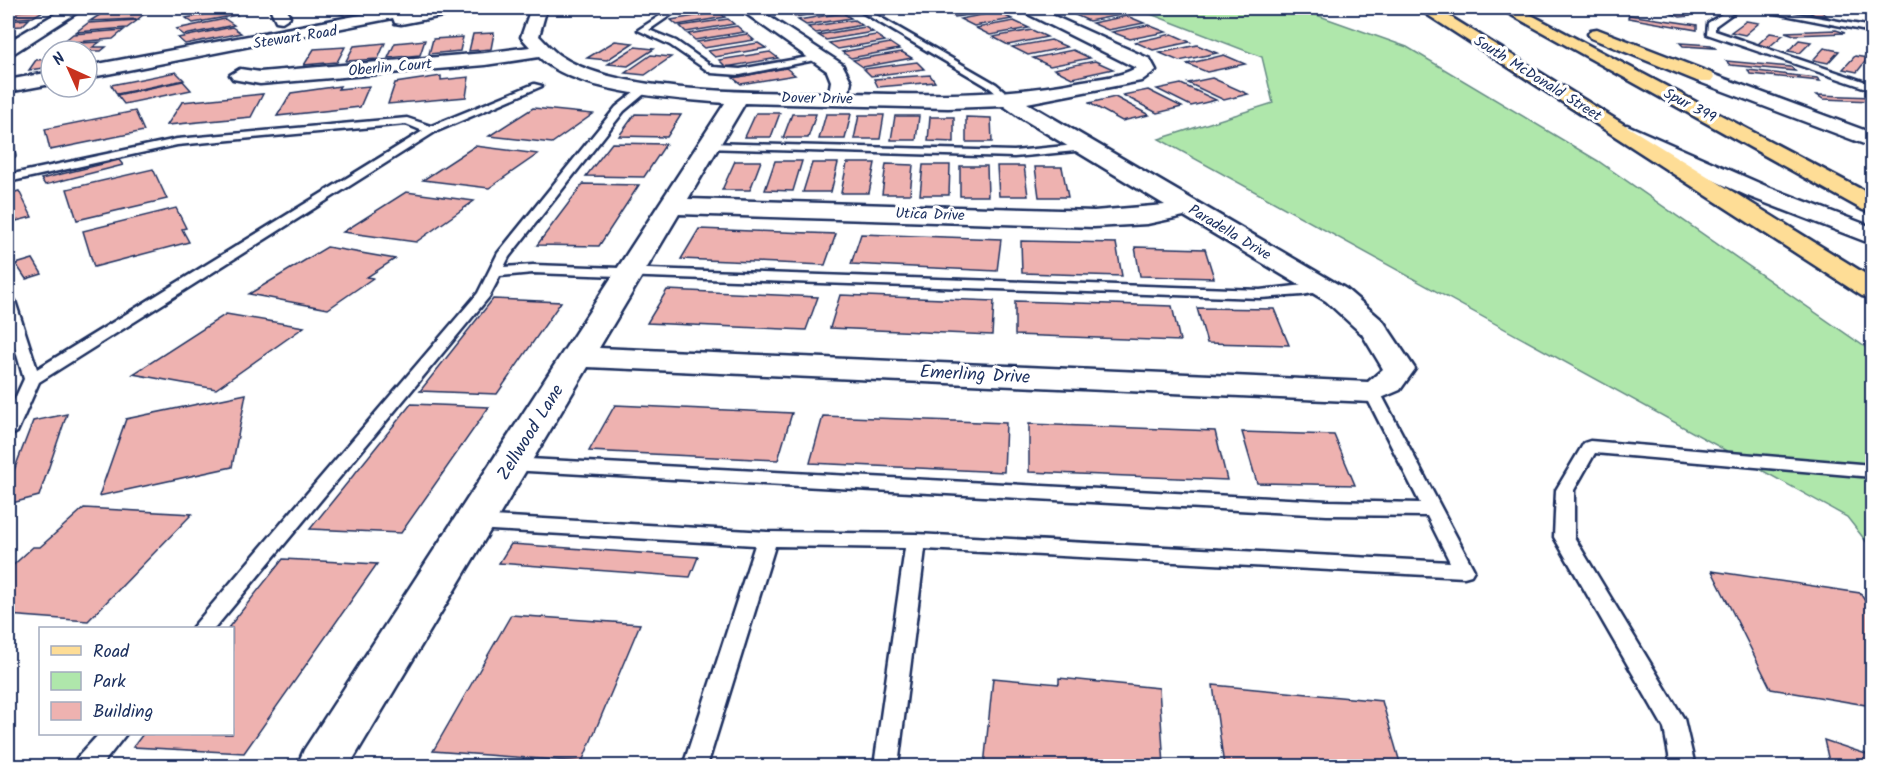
<svg xmlns="http://www.w3.org/2000/svg" width="1880" height="774" font-family="Kalam,sans-serif">
	<rect width="100%" height="100%" fill="#fff"/>
	<filter id="ink" filterUnits="userSpaceOnUse"><feTurbulence type="fractalNoise" baseFrequency=".0167" numOctaves="2"/><feDisplacementMap in="SourceGraphic" scale="12" xChannelSelector="R" yChannelSelector="G"/><feConvolveMatrix kernelMatrix="1 2 1 2 8 2 1 2 1" color-interpolation-filters="sRGB"/></filter>
	<g filter="url(#ink)">
		<polygon fill="#afe7ab" stroke="#658b84" stroke-width="1.5" points="1135,8 1297,8 1407,47 1598,161 1872,352 1872,549 1847,517 1159,139 1273,103 1262,57"/>
		<g fill="#eeb2b0" stroke="#1b2f5e" stroke-width="1.5">
			<polygon points="109,8 155,8 115,11 119,8 107,9"/>
			<polygon points="197,8 232,8 207,13"/>
			<polygon points="239,8 244,11 234,13 237,15 193,23 186,18"/>
			<polygon points="342,8 377,8 346,16 335,12 346,9"/>
			<polygon points="820,8 835,8 840,10 795,17 788,12"/>
			<polygon points="960,8 986,8 993,11 955,17 942,11"/>
			<polygon points="1058,8 1096,8 1070,12"/>
			<polygon points="1108,8 1125,14 1089,21 1073,14"/>
			<polygon points="1659,8 1671,8 1691,16 1680,17"/>
			<polygon points="1800,8 1817,8 1827,16 1815,15"/>
			<polygon points="45,10 33,17 8,19 9,12"/>
			<polygon points="148,11 138,19 90,21 101,14"/>
			<polygon points="719,12 725,17 677,25 671,20"/>
			<polygon points="997,12 1012,19 974,26 960,19"/>
			<polygon points="843,13 851,18 806,25 798,20"/>
			<polygon points="1629,15 1697,25 1697,30 1628,18"/>
			<polygon points="1127,16 1144,23 1108,30 1092,23"/>
			<polygon points="29,19 22,26 8,27 8,21"/>
			<polygon points="225,19 234,25 184,35 176,29"/>
			<polygon points="728,19 734,24 686,32 680,26"/>
			<polygon points="138,20 127,28 76,32 88,23"/>
			<polygon points="854,20 862,25 816,33 808,27"/>
			<polygon points="1014,21 1029,28 990,35 976,28"/>
			<polygon points="1746,21 1759,23 1745,35 1731,32"/>
			<polygon points="1148,25 1166,32 1130,39 1112,32"/>
			<polygon points="737,26 744,32 695,40 688,34"/>
			<polygon points="232,27 241,33 185,44 178,38"/>
			<polygon points="865,27 873,32 826,40 818,35"/>
			<polygon points="124,30 113,39 62,43 73,34"/>
			<polygon points="1032,30 1047,37 1008,45 993,37"/>
			<polygon points="1836,30 1845,33 1794,35 1785,32"/>
			<polygon points="494,33 491,49 469,51 473,34"/>
			<polygon points="1770,33 1783,35 1769,47 1757,45"/>
			<polygon points="747,34 754,40 704,48 697,42"/>
			<polygon points="1172,34 1190,42 1153,50 1135,42"/>
			<polygon points="876,35 885,41 838,49 829,43"/>
			<polygon points="463,37 460,51 429,54 433,39"/>
			<polygon points="425,40 420,55 388,58 395,43"/>
			<polygon points="1051,40 1067,47 1028,55 1012,47"/>
			<polygon points="1799,40 1811,42 1800,53 1788,51"/>
			<polygon points="615,41 633,43 607,60 587,58"/>
			<polygon points="100,42 93,47 106,47 101,51 51,51 51,53 45,54 59,44"/>
			<polygon points="385,43 378,59 346,61 354,46"/>
			<polygon points="758,43 766,48 715,57 708,51"/>
			<polygon points="890,43 899,49 851,58 842,52"/>
			<polygon points="1680,43 1711,45 1715,48 1683,46"/>
			<polygon points="1197,45 1217,53 1179,61 1160,53"/>
			<polygon points="345,47 337,62 304,65 314,49"/>
			<polygon points="635,47 654,49 628,66 608,64"/>
			<polygon points="1824,48 1839,51 1828,63 1813,60"/>
			<polygon points="1073,50 1090,58 1050,66 1033,58"/>
			<polygon points="770,52 778,58 726,67 719,60"/>
			<polygon points="902,52 912,58 863,67 853,60"/>
			<polygon points="651,55 671,57 645,75 625,73"/>
			<polygon points="1224,55 1245,64 1207,72 1187,64"/>
			<polygon points="1855,56 1868,58 1857,72 1843,69"/>
			<polygon points="51,59 51,67 29,70 36,60"/>
			<polygon points="1095,61 1113,69 1072,78 1054,69"/>
			<polygon points="1726,61 1791,67 1795,71 1730,65"/>
			<polygon points="917,62 924,69 871,76 864,69"/>
			<polygon points="786,68 795,75 741,84 733,78"/>
			<polygon points="1748,70 1817,78 1820,81 1750,74"/>
			<polygon points="176,72 184,80 117,94 111,85"/>
			<polygon points="930,75 935,82 878,87 874,79"/>
			<polygon points="441,76 441,80 469,77 466,97 388,104 395,83"/>
			<polygon points="1212,78 1248,94 1224,100 1188,83"/>
			<polygon points="183,81 191,90 124,104 117,95"/>
			<polygon points="1181,84 1216,100 1191,106 1157,89"/>
			<polygon points="340,86 338,89 369,86 360,107 277,116 291,93"/>
			<polygon points="1148,90 1182,107 1157,113 1123,95"/>
			<polygon points="263,94 251,117 167,125 182,102"/>
			<polygon points="1817,95 1872,97 1872,101 1823,99"/>
			<polygon points="1115,97 1149,115 1122,121 1089,103"/>
			<polygon points="533,108 593,114 552,143 489,136"/>
			<polygon points="135,111 144,131 50,150 45,129"/>
			<polygon points="756,113 780,113 771,137 745,137"/>
			<polygon points="635,114 681,115 667,137 619,136"/>
			<polygon points="792,114 816,114 808,138 783,138"/>
			<polygon points="826,114 851,114 845,139 819,139"/>
			<polygon points="859,115 884,115 880,139 854,139"/>
			<polygon points="895,116 919,116 916,140 891,140"/>
			<polygon points="930,117 954,117 954,142 928,141"/>
			<polygon points="966,117 991,118 992,142 966,142"/>
			<polygon points="13,135 16,157 8,159 8,136"/>
			<polygon points="612,143 666,144 644,177 586,176"/>
			<polygon points="475,146 538,154 489,188 423,180"/>
			<polygon points="119,160 123,165 45,185 41,179"/>
			<polygon points="735,161 761,161 750,190 722,190"/>
			<polygon points="775,161 802,161 793,191 765,190"/>
			<polygon points="812,163 838,163 831,192 803,192"/>
			<polygon points="847,163 875,163 869,193 841,193"/>
			<polygon points="886,164 913,165 910,194 882,194"/>
			<polygon points="923,165 950,165 949,195 920,195"/>
			<polygon points="960,166 987,166 988,196 960,196"/>
			<polygon points="997,166 1024,166 1028,196 999,196"/>
			<polygon points="1035,167 1062,167 1068,197 1039,197"/>
			<polygon points="153,169 167,199 77,220 67,189"/>
			<polygon points="583,184 639,185 599,246 537,245"/>
			<polygon points="19,191 32,217 8,223 8,194"/>
			<polygon points="406,192 474,201 416,242 343,232"/>
			<polygon points="176,208 186,228 182,229 189,242 94,267 83,231"/>
			<polygon points="699,229 836,234 825,265 681,259"/>
			<polygon points="861,234 1001,239 997,271 851,264"/>
			<polygon points="1021,241 1116,243 1122,276 1022,273"/>
			<polygon points="327,247 395,259 367,277 373,278 328,309 249,294"/>
			<polygon points="1135,247 1205,249 1214,278 1140,276"/>
			<polygon points="33,259 42,274 26,279 16,264"/>
			<polygon points="667,290 818,297 806,330 647,323"/>
			<polygon points="840,295 994,301 992,335 830,328"/>
			<polygon points="493,299 561,302 497,394 420,391"/>
			<polygon points="1015,301 1172,306 1180,341 1015,335"/>
			<polygon points="1197,308 1274,309 1289,345 1207,343"/>
			<polygon points="226,314 304,327 216,389 133,374"/>
			<polygon points="246,394 232,467 99,496 126,419"/>
			<polygon points="411,404 489,407 401,533 310,529"/>
			<polygon points="615,405 792,413 778,460 589,451"/>
			<polygon points="67,414 39,496 8,504 8,486 33,421"/>
			<polygon points="823,416 1006,423 1004,472 810,463"/>
			<polygon points="1029,424 1215,431 1227,480 1029,472"/>
			<polygon points="1242,432 1334,435 1355,485 1257,483"/>
			<polygon points="84,508 192,514 88,621 8,615 8,570 33,547 40,547"/>
			<polygon points="511,544 698,557 690,577 499,563"/>
			<polygon points="283,559 377,564 244,753 133,747 143,734 232,734 232,628 228,628"/>
			<polygon points="1712,571 1860,593 1872,612 1872,706 1771,689"/>
			<polygon points="511,615 640,624 582,762 433,751"/>
			<polygon points="993,678 1059,684 1059,678 1159,688 1164,766 984,766"/>
			<polygon points="1213,685 1382,701 1401,766 1224,766"/>
			<polygon points="1824,740 1872,756 1872,766 1830,766"/>
		</g>
		<g fill="none" stroke-linecap="round" stroke-linejoin="round">
			<defs>
				<g id="lane">
					<polygon points="672,8 681,8 649,30 676,41 713,67 740,69 820,55 825,58 740,75 711,73 670,45 638,30"/>
					<polygon points="855,8 864,8 996,84 1014,99 1005,101 990,88"/>
					<polygon points="1731,8 1740,8 1715,26 1715,31 1872,84 1872,90 1707,34 1708,23"/>
					<polygon points="1750,8 1765,8 1872,27 1872,32"/>
					<polygon points="534,84 542,86 435,132 39,382 17,432 8,437 8,414 24,379 8,324 8,297 15,301 37,369 423,131 406,124 177,145 8,182 8,175 177,139 407,118 431,126"/>
					<polygon points="640,88 649,90 624,111 509,257 504,267 533,265 1260,290 1322,283 1329,287 1327,290 1302,295 1260,298 533,273 500,276 489,297 215,628 192,628 478,293 498,253 616,107"/>
					<polygon points="708,143 1014,151 1086,144 1092,147 1086,150 1014,157 704,148 702,146"/>
					<polygon points="1372,387 1380,392 1474,570 1471,575 1464,577 925,549 898,766 874,766 905,548 775,546 707,766 683,766 755,545 475,529 468,527 465,522 468,517 475,515 767,532 916,534 1450,562 1427,516 1327,515 510,470 501,464 510,458 1327,501 1420,503 1364,392"/>
					<polygon points="1590,441 1872,465 1872,477 1595,453 1574,490 1574,537 1684,719 1695,766 1671,766 1664,728 1554,537 1556,490 1584,443"/>
					<polygon points="99,734 126,734 101,766 74,766 77,758"/>
				</g>
				<g id="street">
					<polygon points="65,8 84,8 14,53 8,54 8,42"/>
					<polygon points="270,8 286,8 290,17 282,22 276,21"/>
					<path d="M 528,8 L 544,8 L 546,11 L 539,36 C 545,42 552,50 559,55 C 617,95 758,92 829,93 L 831,81 L 827,71 L 738,8 L 756,8 L 842,64 L 851,81 L 849,93 C 928,95 1004,97 1083,81 C 1100,78 1120,77 1136,68 L 1016,8 L 1036,8 L 1150,59 L 1156,70 L 1141,81 L 1027,103 L 1346,289 L 1383,321 L 1415,369 L 1400,390 L 1372,402 L 588,367 L 349,766 L 297,766 L 304,750 L 725,103 C 676,99 575,93 539,57 L 485,65 L 260,84 L 233,79 L 230,75 L 240,69 L 260,72 L 485,53 L 530,47 L 521,37 L 530,11 ZM 745,103 L 948,108 L 1004,106 L 1018,116 L 1165,205 L 1094,211 L 688,199 ZM 679,214 L 1094,227 L 1147,224 L 1184,216 L 1326,301 L 1362,334 L 1383,369 L 1368,382 L 599,348 Z"/>
				</g>
				<g id="secondary">
					<polygon points="398,8 466,8 458,13 401,24 395,23 393,18 87,78 87,66"/>
					<polygon points="1704,71 1872,133 1872,147 1697,81 1694,77 1697,73"/>
					<polygon points="51,72 51,84 8,92 8,80"/>
					<polygon points="1627,125 1768,187 1872,227 1872,244 1750,197 1619,137 1616,132 1619,127"/>
				</g>
				<g id="primary">
					<polygon points="1417,8 1436,8 1872,278 1872,298 1862,296"/>
					<polygon points="1499,8 1518,8 1872,195 1872,212 1863,210"/>
					<polygon points="1597,29 1711,73 1714,77 1711,81 1697,81 1591,38 1588,34 1591,30"/>
				</g>
			</defs>
			<use href="#lane" stroke="#1b2f5e" stroke-width="5"/>
			<use href="#street" stroke="#1b2f5e" stroke-width="5"/>
			<use href="#secondary" stroke="#1b2f5e" stroke-width="5"/>
			<use href="#primary" stroke="#1b2f5e" stroke-width="5"/>
			<use href="#lane" fill="#fff" fill-rule="evenodd"/>
			<use href="#street" fill="#fff" fill-rule="evenodd"/>
			<use href="#secondary" fill="#fff" fill-rule="evenodd"/>
			<use href="#primary" fill="#fedd96" fill-rule="evenodd"/>
		</g>
	</g>
	<g text-anchor="middle" stroke-width="6" stroke-linejoin="round" paint-order="stroke">
		<g font-size="15" fill="#1b2f5e" stroke="#fff">
			<text transform="translate(295 37) rotate(-9)" y="5">Stewart Road</text>
			<text transform="translate(390 67) rotate(-5)" y="5">Oberlin Court</text>
			<text transform="translate(1538 78) rotate(32)" y="5">South McDonald Street</text>
			<text transform="translate(817 98) rotate(1)" y="5">Dover Drive</text>
			<text transform="translate(1690 105) rotate(28)" y="5">Spur 399</text>
			<text transform="translate(930 214) rotate(2)" y="5">Utica Drive</text>
			<text transform="translate(1230 232) rotate(31)" y="5">Paradella Drive</text>
		</g>
		<g font-size="18" fill="#1b2f5e" stroke="#fff">
			<text transform="translate(975 374) rotate(3)" y="6">Emerling Drive</text>
			<text transform="translate(530 432) rotate(-58)" y="6">Zellwood Lane</text>
		</g>
	</g>
	<rect width="1880" height="774" fill="none" stroke="#fff" stroke-width="30"/>
	<rect x="15" y="15" width="1850" height="744" fill="none" stroke="#1b2f5e" stroke-width="2" filter="url(#ink)"/>
	<rect x="39" y="627" width="195" height="108" fill="#ffffff" stroke="#a4acbf" stroke-width="1.5"/>
	<rect x="51" y="646" width="30" height="9" fill="#fedd96" stroke="#a4acbf" stroke-width="1.5"/>
	<text x="93" y="657" font-size="18" fill="#1b2f5e">Road</text>
	<rect x="51" y="672" width="30" height="18" fill="#afe7ab" stroke="#a4acbf" stroke-width="1.5"/>
	<text x="93" y="687" font-size="18" fill="#1b2f5e">Park</text>
	<rect x="51" y="702" width="30" height="18" fill="#eeb2b0" stroke="#a4acbf" stroke-width="1.5"/>
	<text x="93" y="717" font-size="18" fill="#1b2f5e">Building</text>
	<g transform="translate(69 69) rotate(315)"><circle r="28" fill="#ffffff" stroke="#a4acbf" stroke-width="1.5"/>
	<path d="M0-4.5L10 22L0 15L-10 22Z" fill="#c8321e"/>
	<text y="-9" font-size="16" font-weight="bold" text-anchor="middle" fill="#1b2f5e">N</text>
	</g>
</svg>
